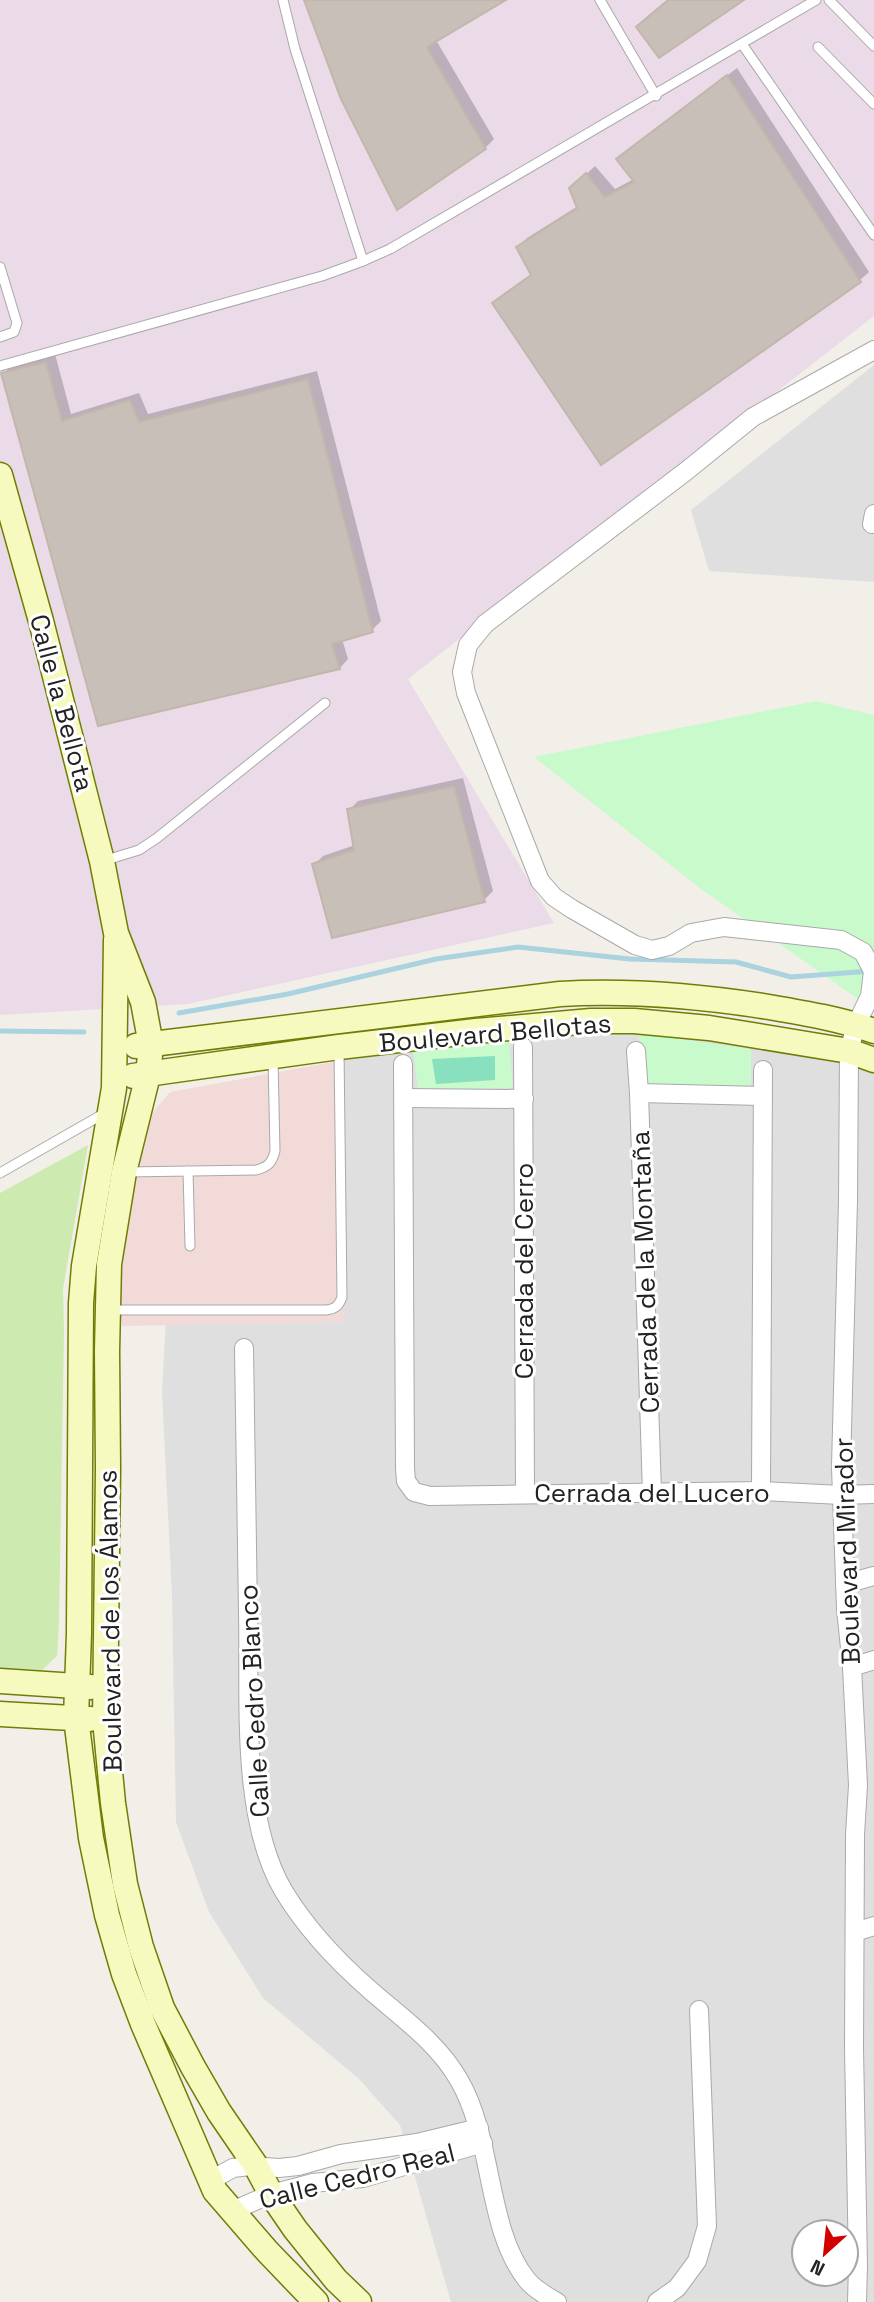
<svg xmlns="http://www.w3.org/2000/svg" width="874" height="2302" font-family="'Space Grotesk',sans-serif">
	<rect width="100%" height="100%" fill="#f2efe9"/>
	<g fill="#e0dfdf" fill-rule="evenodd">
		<polygon points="874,365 874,582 709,571 691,510"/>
		<path d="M 626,1029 L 725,1039 L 874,1067 L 874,2302 L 451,2302 L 400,2125 L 359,2079 L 263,1998 L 209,1912 L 176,1822 L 172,1595 L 162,1393 L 166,1318 L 344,1321 L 344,1060 L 585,1031 ZM 804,2232 L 846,2232 L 846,2274 L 804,2274 Z"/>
	</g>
	<polygon fill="#f2dad9" points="344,1060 344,1322 122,1326 118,1258 138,1151 154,1111 170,1092"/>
	<polygon fill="#ebdbe8" points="0,0 874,0 874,316 408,679 554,923 188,1004 0,1015"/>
	<polygon fill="#cdebb0" points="88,1145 63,1289 64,1331 59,1623 57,1656 42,1670 0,1668 0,1193"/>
	<g fill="#c8facc">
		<polygon points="816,701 874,715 874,1010 701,889 534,757"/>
		<polygon points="639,1033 751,1049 751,1087 638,1086"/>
		<polygon points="509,1041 513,1088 418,1090 413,1049"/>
	</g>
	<polygon fill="#88e0be" points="495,1056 495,1080 436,1084 432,1059"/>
	<g fill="#0003">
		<polygon points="305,0 502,0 436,40 494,139 485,148"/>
		<polygon points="737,68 869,272 860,280 495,303 533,274 518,247 527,238 578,206 581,179 595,166 615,189 634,179 618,159"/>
		<polygon points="55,354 71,414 139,393 148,414 317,371 381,621 372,630 342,639 348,659 340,668 3,374 12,365"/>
		<polygon points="463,778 493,891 484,900 314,865 323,856 355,845 349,810 358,801"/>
	</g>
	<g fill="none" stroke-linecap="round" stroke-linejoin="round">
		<g stroke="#aad3df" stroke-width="5">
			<polyline points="179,1013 288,994 436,959 518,947 630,959 736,962 791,977 871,971"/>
			<polyline points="0,1031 84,1032"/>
		</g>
	</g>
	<g fill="#c7bfb8" stroke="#c4b6ab" stroke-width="2">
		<polygon points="304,0 506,0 427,47 486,149 397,210 341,99"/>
		<polygon points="668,0 744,0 659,58 636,27"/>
		<polygon points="727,75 861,282 601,465 492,303 531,275 516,247 577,208 569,188 586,173 605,197 634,182 616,159"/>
		<polygon points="46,362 62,421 130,400 139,422 308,379 373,632 332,644 340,669 98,726 1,373"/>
		<polygon points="454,786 485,902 332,938 312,864 354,850 347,809"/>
	</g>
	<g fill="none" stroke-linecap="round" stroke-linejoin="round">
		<defs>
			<g id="lane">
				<polyline points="283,0 295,49 363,261 390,249 816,0"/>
				<polyline points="600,0 656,96"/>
				<polyline points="829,0 874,46"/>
				<polyline points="742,44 874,235"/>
				<polyline points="818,47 874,104"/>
				<polyline points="0,267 17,323 14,332 0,337"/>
				<polyline points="0,366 322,276 363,261"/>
				<polyline points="103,861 139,850 157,838 325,703"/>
				<polyline points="188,1171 190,1246"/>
				<path d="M 126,1172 L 256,1170 C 268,1167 272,1163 275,1151 L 273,1059"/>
				<polyline points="0,1173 105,1113"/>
				<path d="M 110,1310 L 326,1310 C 335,1309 339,1306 342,1297 L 339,1050"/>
			</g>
			<g id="street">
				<polyline points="872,524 874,514"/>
				<polyline points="523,1047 525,1494"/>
				<polyline points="636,1051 639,1093 652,1493"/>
				<polyline points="403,1064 405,1468 406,1481 414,1492 430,1496 761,1491 841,1495 874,1494"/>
				<polyline points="639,1093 762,1096"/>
				<polyline points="405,1098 524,1099"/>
				<path d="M 244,1348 C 245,1436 247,1525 248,1613 C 250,1698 240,1816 283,1890 C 305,1927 338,1962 370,1990 C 402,2018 438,2043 459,2080 C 494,2140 486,2229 527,2280 C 534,2289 548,2297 557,2302"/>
				<polyline points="761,1491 763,1070"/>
				<polyline points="845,1584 874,1576"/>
				<polyline points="852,1667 874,1660"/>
				<polyline points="855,1932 874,1926"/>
				<polyline points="211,2180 233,2168 250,2166 279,2168 298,2166 341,2154 417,2143 479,2128"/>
				<polyline points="232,2211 271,2194 313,2183 363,2178 483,2143"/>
				<polyline points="657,2302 677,2288 697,2261 707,2226 699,2010"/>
				<polyline points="857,2302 858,2266 854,2048 855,1835 858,1785 852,1667 846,1609 841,1467 848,1201 849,1051 856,1025 870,996 873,971 863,952 841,940 724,927 691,933 669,946 652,950 635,945 572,909 554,897 540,881 466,693 462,672 468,645 485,624 685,472 753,417 874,350"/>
			</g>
			<g id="secondary">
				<polyline points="0,475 41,621 102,861 116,933 143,1002 151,1045 148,1075 124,1172 109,1264 107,1351 108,1469 105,1720 113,1803 125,1884 141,1947 162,2008 193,2067 219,2112 256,2166 271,2194 295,2229 336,2280 359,2302"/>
				<polyline points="116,940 114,1088 84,1266 81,1303 79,1633 76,1718 91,1838 107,1915 124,1974 143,2024 215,2191 267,2251 316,2302"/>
				<path d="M 136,1046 L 560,994 C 630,990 699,996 769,1007 C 804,1013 840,1019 874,1031"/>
				<polyline points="133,1076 339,1047 476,1031 591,1021 634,1021 709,1028 849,1051 874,1060"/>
				<polyline points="0,1681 91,1687"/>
				<polyline points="0,1714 90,1719"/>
			</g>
		</defs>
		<use href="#lane" stroke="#a9a9a9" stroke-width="11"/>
		<use href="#street" stroke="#a9a9a9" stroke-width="20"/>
		<use href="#secondary" stroke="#707d05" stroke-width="27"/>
		<use href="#lane" stroke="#fff" stroke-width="9"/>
		<use href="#street" stroke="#fff" stroke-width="18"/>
		<use href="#secondary" stroke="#f7fabf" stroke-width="24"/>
	</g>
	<g text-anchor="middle" stroke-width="6" stroke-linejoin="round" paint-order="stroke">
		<g font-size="26" fill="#222" stroke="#fff">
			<text transform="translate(62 703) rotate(75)" y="9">Calle la Bellota</text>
			<text transform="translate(495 1033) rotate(-5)" y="9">Boulevard Bellotas</text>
			<text transform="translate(524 1271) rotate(-90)" y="9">Cerrada del Cerro</text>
			<text transform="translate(645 1272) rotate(-92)" y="9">Cerrada de la Montaña</text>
			<text x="652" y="1502">Cerrada del Lucero</text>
			<text transform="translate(847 1551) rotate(-92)" y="9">Boulevard Mirador</text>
			<text transform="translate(110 1621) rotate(-91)" y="9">Boulevard de los Álamos</text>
			<text transform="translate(254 1701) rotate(-93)" y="9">Calle Cedro Blanco</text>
			<text transform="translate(357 2176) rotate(-14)" y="9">Calle Cedro Real</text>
		</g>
	</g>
	<g transform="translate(825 2253) rotate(207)"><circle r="33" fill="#ffffff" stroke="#a7a7a7" stroke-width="2"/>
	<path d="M0-5L12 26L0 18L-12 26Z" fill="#d40000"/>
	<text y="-10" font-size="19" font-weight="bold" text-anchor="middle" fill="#222222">N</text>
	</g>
</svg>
